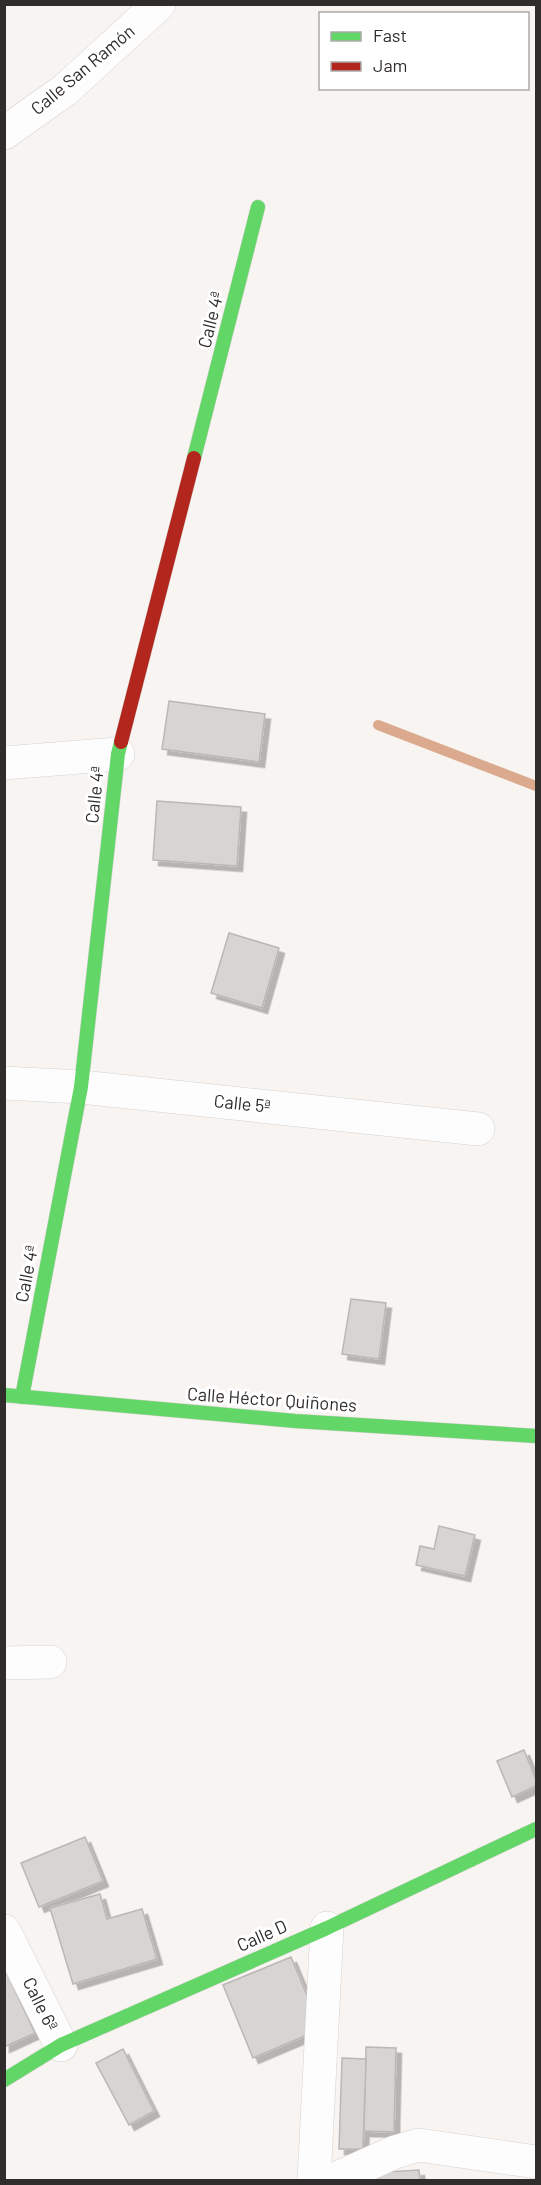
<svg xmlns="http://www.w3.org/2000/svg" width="541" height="2185" font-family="Barlow,sans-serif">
	<defs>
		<filter id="shadow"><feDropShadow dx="5.5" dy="5.5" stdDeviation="0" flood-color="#0004"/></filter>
	</defs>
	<rect width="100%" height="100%" fill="#f8f4f1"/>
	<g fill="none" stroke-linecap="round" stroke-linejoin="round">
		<polyline stroke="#dbaa8e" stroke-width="10" points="378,725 536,786"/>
	</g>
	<g fill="#d8d4d2" stroke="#bab7b5" stroke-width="1.5" filter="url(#shadow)">
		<polygon points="169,701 265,714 259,762 162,749"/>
		<polygon points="157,801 241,807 237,866 153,860"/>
		<polygon points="229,933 279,948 262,1008 211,993"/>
		<polygon points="351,1299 386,1303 379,1359 342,1354"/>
		<polygon points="439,1526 475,1535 465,1576 416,1565 420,1546 434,1549"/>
		<polygon points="524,1750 536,1780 536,1786 512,1797 497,1761"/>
		<polygon points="85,1837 103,1881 39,1907 21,1863"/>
		<polygon points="100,1894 107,1919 142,1909 157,1959 73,1984 50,1908"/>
		<polygon points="291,1957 321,2029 253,2058 223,1985"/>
		<polygon points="4,1967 35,2033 4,2047"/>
		<polygon points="366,2047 396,2048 394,2132 364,2131"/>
		<polygon points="123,2049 154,2111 129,2125 96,2063"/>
		<polygon points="342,2058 366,2059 363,2149 339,2149"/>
		<polygon points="419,2170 420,2180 353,2180 352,2174"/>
	</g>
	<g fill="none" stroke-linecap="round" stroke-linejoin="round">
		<defs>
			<g id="street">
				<polyline points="4,133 65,90 159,4"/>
				<polyline points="4,763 118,754"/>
				<polyline points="4,1083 81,1087 478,1129"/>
				<polyline points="4,1663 50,1662"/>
				<polyline points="4,1931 61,2045"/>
				<polyline points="314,2180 327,1928"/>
				<polyline points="333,2180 395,2152 419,2145 536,2162"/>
			</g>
			<g id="fast">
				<polyline points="194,458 258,207"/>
				<polyline points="4,1395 295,1421 536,1436"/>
				<polyline points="22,1397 81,1087 118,754 121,742"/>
				<polyline points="4,2080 61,2045 327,1928 536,1829"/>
			</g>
			<polyline id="jam" points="121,742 194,458"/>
		</defs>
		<use href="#street" stroke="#d5d2cf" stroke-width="34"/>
		<use href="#fast" stroke="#d5d2cf" stroke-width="15"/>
		<use href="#jam" stroke="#d5d2cf" stroke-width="15"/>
		<use href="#street" stroke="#fefdfd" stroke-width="33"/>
		<use href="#fast" stroke="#63d668" stroke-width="14"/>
		<use href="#jam" stroke="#b3261e" stroke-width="14"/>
	</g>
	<g text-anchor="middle" stroke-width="6" stroke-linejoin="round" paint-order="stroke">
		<g font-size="18" fill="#302c2b" stroke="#fff">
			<text transform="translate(83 70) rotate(-40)" y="6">Calle San Ramón</text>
			<text transform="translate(211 320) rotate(-76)" y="6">Calle 4ª</text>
			<text transform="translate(95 795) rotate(-84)" y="6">Calle 4ª</text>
			<text transform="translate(242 1104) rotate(6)" y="6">Calle 5ª</text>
			<text transform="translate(27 1274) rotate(-79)" y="6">Calle 4ª</text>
			<text transform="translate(272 1400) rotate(4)" y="6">Calle Héctor Quiñones</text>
			<text transform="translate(262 1936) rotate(-24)" y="6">Calle D</text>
			<text transform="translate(40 2004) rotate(64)" y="6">Calle 6ª</text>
		</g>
	</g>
	<rect width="541" height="2185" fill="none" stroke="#302c2b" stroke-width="12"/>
	<rect x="319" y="12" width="210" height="78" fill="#ffffff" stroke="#acabaa" stroke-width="1.5"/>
	<rect x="331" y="32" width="30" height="9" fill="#63d668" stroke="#acabaa" stroke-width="1.5"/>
	<text x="373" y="42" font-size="18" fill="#302c2b">Fast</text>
	<rect x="331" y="62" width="30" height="9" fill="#b3261e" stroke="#acabaa" stroke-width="1.5"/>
	<text x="373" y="72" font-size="18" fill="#302c2b">Jam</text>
</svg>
